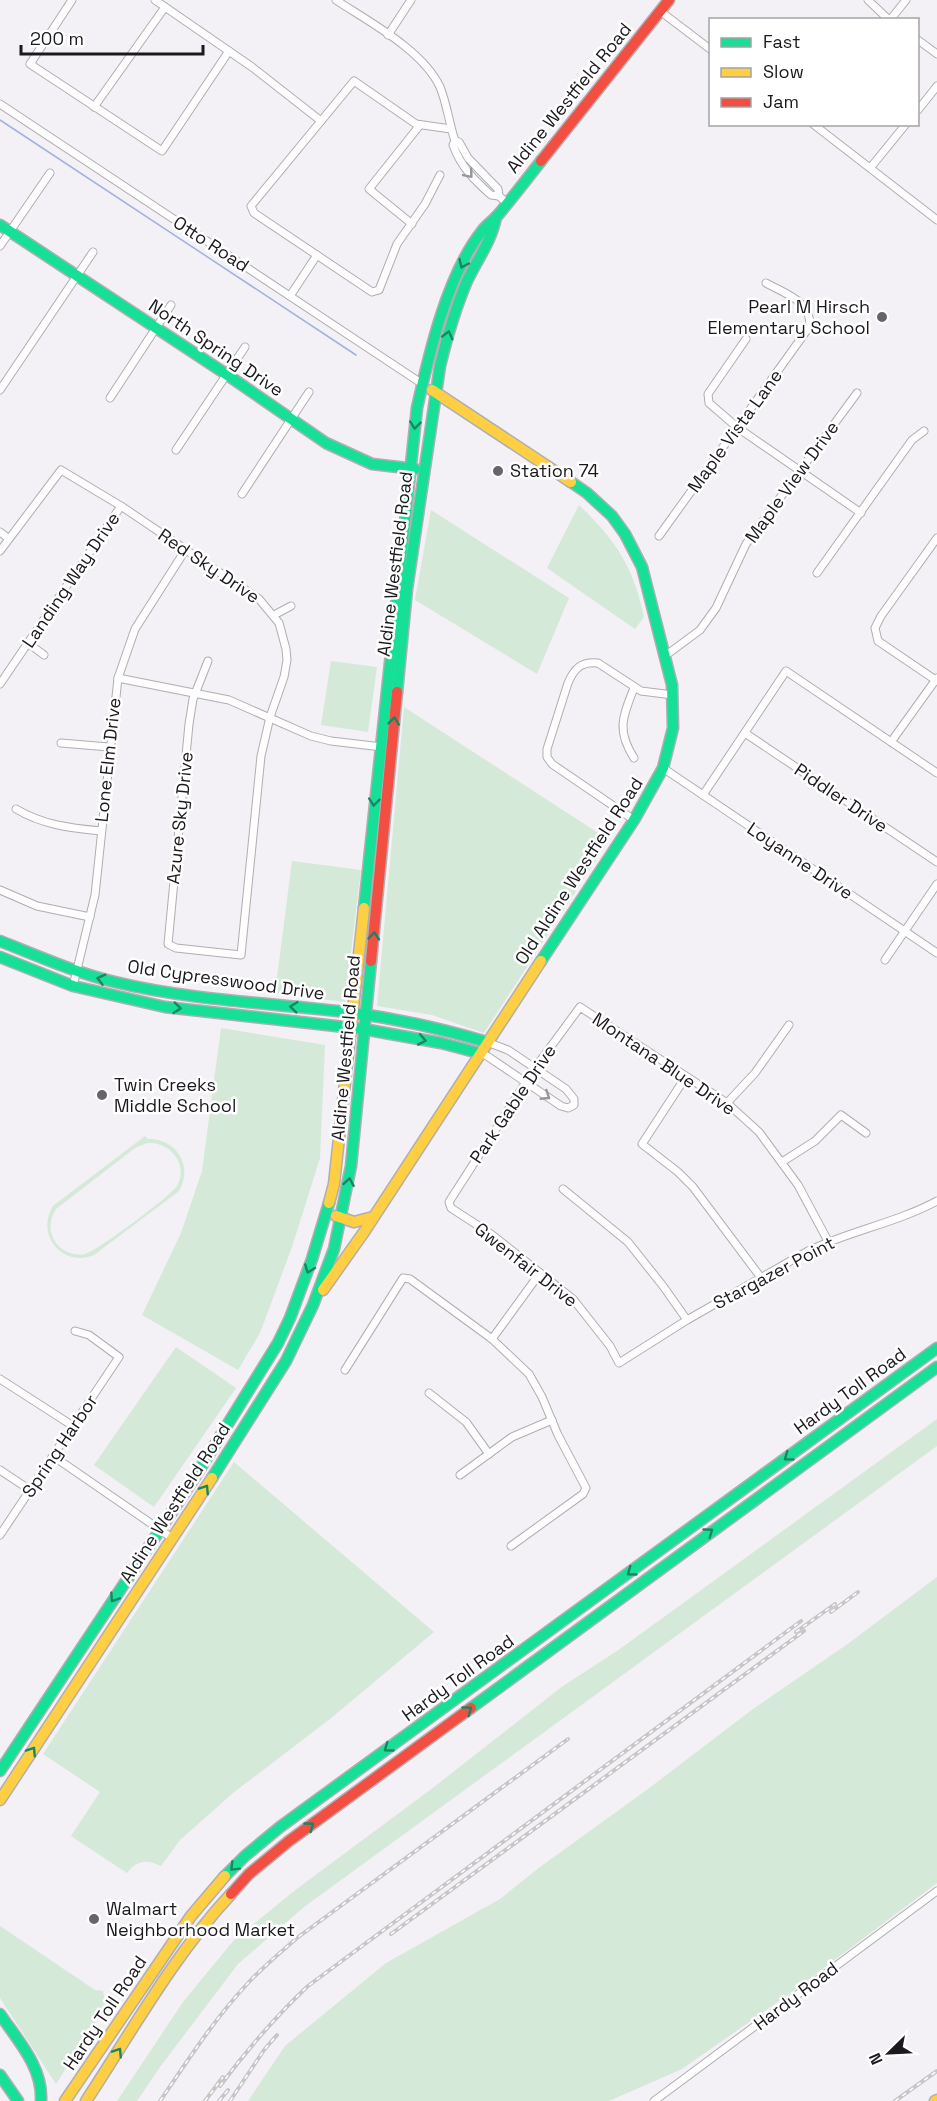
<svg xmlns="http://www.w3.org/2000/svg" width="937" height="2101" font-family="'Space Grotesk',sans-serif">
	<rect width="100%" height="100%" fill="#f3f0f6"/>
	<g fill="#d5e9d8" fill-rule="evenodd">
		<path d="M 579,505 C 616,541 633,566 644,617 L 635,629 L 547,568 Z"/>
		<polygon points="431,510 569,598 537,674 415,600"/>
		<polygon points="331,661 377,667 368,732 321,725"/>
		<polygon points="404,707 609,840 484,1033 432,1015 377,1006"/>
		<polygon points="292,861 361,870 345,1002 275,993"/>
		<polygon points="221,1028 325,1045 320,1158 292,1247 260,1333 238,1370 142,1315 181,1233 202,1171"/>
		<path d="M 145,1136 L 148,1139 C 176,1138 194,1166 179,1191 L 94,1255 C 63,1268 35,1235 53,1206 ZM 147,1143 C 170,1141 189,1164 177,1186 C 171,1196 97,1251 85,1254 C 74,1256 63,1252 56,1243 C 48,1232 49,1220 56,1209 L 135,1148 Z"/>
		<polygon points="176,1347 236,1388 154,1507 94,1465"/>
		<polygon points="937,1419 937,1446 304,1907 238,1964 160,2067 137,2101 117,2101 183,2002 234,1940 294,1891 434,1787 563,1686 617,1651"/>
		<path d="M 234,1462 L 434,1632 L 330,1719 L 233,1793 L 180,1840 L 161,1866 C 146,1859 137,1860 127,1873 L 71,1836 L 100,1792 L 43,1754 Z"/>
		<polygon points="937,1577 937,1883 792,1992 682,2069 609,2101 248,2101 285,2046 386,1963 500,1899 540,1867 648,1789 753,1709 849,1643"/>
		<polygon points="0,1926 95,1990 103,1991 106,2006 56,2084 0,1998"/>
	</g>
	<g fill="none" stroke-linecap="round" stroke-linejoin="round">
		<polyline stroke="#a0b2dd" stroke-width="1.5" points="0,120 356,355"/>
		<defs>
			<g id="street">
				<polyline points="72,0 30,64 162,151 229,51"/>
				<polyline points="155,0 252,67 321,121"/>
				<path d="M 336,0 C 369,22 423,50 440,87 C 447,104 449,123 455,141 L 453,145 C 461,167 474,180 491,195 L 499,196"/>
				<polyline points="868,0 889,20"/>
				<polyline points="660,11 710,49"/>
				<polyline points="890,20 906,0"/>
				<polyline points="388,35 411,0"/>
				<polyline points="918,40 937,54"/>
				<polyline points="0,104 421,383"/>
				<polyline points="94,107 165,7"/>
				<polyline points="918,110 937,86"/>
				<polyline points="813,124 937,220"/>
				<polyline points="455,141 459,142 468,158 498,189 499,196 507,203"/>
				<polyline points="871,167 906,124"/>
				<polyline points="440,175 425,204 397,244 379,290 372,292 254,213 251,206 354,81 416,124 451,129"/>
				<polyline points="412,224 369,189 420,125"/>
				<polyline points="0,246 50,173"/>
				<polyline points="290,296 317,255"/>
				<polyline points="746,339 708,394 709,403 738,428 861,513"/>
				<polyline points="0,390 93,252"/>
				<polyline points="110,398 171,305"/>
				<polyline points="176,450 245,347"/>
				<polyline points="242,494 309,392"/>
				<polyline points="0,532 8,538"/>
				<path d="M 659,536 L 810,326 C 811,301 784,293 766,283"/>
				<polyline points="937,538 881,616 875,628 878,641 937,681"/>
				<polyline points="0,551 61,470 121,506 259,599 279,623 286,649 287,660 284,677 270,717 261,756 241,955 176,948 168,944 189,724 193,699 208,661"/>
				<polyline points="817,573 912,440 924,431"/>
				<polyline points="274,615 291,606"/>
				<polyline points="28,643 44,655"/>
				<polyline points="665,656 700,630 716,608 746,544 857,393"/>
				<polyline points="118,678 229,700 311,736 331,741 382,747"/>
				<polyline points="0,684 121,506"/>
				<polyline points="745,733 937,862"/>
				<polyline points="891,742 937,678"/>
				<polyline points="61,743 109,747"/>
				<path d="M 634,758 C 616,730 623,716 634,688"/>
				<polyline points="663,768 937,953"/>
				<polyline points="703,795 786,671 937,773"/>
				<path d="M 16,809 C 43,825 70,828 101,831"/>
				<path d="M 634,820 L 552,764 L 547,757 L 547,749 L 568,683 C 574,669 581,661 598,663 L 641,691 L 673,695"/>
				<polyline points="0,890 37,906 90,917"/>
				<polyline points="885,960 937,884"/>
				<polyline points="73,986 95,895 118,678 135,629 186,549"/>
				<polyline points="479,1053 487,1056 561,1106 568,1108 574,1105 574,1099 566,1089 508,1050 487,1042"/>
				<polyline points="685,1078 642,1144 678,1172 693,1187 762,1279"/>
				<polyline points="727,1103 755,1073 789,1025"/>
				<polyline points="782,1162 815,1141 841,1115 866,1133"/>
				<polyline points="563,1189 628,1242 663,1286 687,1320"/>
				<path d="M 828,1241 L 798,1185 L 759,1132 L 727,1103 L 580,1007 L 535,1068 L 449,1202 L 451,1208 L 491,1234 L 573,1299 L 610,1346 L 619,1363 L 687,1320 L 808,1251 C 849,1231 896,1223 937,1201"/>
				<polyline points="492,1339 540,1273"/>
				<polyline points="345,1370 403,1278 410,1279 492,1339 529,1374 542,1397 558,1435 586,1488 583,1494 511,1546"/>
				<polyline points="0,1379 73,1426"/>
				<polyline points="429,1393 466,1422 489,1454"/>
				<polyline points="53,1456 172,1538"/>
				<polyline points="0,1470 30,1490"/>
				<polyline points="460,1475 512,1437 552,1420"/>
				<polyline points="0,1535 119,1357 89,1335 75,1331"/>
				<polyline points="654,2101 937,1891"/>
			</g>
			<g id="fast">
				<polyline points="0,225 226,374 326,443 372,464 415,469"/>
				<path d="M 397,692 L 407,589 L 440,366 C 447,337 455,309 467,281 C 477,260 492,240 496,217"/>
				<path d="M 364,908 L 417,408 C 429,354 447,275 482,231 C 486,225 493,221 498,215 C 513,197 527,179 541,161"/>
				<path d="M 0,941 C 38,956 76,973 115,982 C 193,1001 275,1003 354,1013 C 399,1019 443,1029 487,1042"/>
				<polyline points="0,957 73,986 165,1007 363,1029 441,1043 479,1053"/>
				<polyline points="541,961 634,820 663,768 673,728 672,685 642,567 625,534 612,516 587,493 571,482"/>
				<polyline points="212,1478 286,1361 313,1305 334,1249 351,1166 371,961"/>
				<polyline points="471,1708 937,1367"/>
				<polyline points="0,1771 195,1477 278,1343 290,1318 312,1259 329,1203"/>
				<polyline points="225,1876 245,1856 280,1827 937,1348"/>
				<path d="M 0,2014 C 18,2041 43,2067 41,2101"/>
				<polyline points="0,2075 18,2101"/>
			</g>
			<g id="slow">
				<polyline points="432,390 571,482"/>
				<polyline points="329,1203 334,1184 364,908"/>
				<polyline points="336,1216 354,1222 373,1217"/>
				<polyline points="323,1290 364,1232 541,961"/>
				<polyline points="0,1800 212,1478"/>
				<polyline points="65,2101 191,1916 225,1876"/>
				<path d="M 86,2101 C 132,2031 174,1955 231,1894"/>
				<polyline points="935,2101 937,2100"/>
			</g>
			<g id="jam">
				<polyline points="541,161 669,0"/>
				<polyline points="371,961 397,692"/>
				<polyline points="231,1894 249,1874 289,1841 471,1708"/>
			</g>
		</defs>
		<use href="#street" stroke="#b0aeb2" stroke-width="9"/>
		<use href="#fast" stroke="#b0aeb2" stroke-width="13"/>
		<use href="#slow" stroke="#b0aeb2" stroke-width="13"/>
		<use href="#jam" stroke="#b0aeb2" stroke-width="13"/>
		<use href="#street" stroke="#fdfdfe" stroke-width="7"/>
		<use href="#fast" stroke="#16e098" stroke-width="10"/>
		<use href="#slow" stroke="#ffcf43" stroke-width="10"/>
		<use href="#jam" stroke="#f24e42" stroke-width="10"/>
		<defs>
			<g id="rail">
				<polyline points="831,1612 858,1592"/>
				<polyline points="796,1632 835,1604"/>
				<polyline points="391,1934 804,1631"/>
				<path d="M 220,2086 C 247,2050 275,2017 308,1986 L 801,1621"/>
				<path d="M 160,2101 C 188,2060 215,2018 249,1982 C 264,1966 281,1952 297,1938 L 568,1739"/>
				<polyline points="205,2101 223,2077"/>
				<polyline points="219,2101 228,2090"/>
				<polyline points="230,2101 264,2050 277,2035"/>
				<polyline points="895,2101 937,2071"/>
			</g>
		</defs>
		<use href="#rail" stroke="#c6c6c6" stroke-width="4"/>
		<use href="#rail" stroke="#fff" stroke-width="1.5" stroke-dasharray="4.5" stroke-linecap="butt"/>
	</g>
	<defs><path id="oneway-chevron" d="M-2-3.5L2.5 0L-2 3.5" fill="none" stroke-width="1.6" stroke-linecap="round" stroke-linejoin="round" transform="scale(1.5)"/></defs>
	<g stroke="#979699">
		<use href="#oneway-chevron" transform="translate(469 174) rotate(50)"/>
		<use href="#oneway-chevron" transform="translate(546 1096) rotate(33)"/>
	</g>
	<g stroke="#188661">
		<use href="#oneway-chevron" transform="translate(463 264) rotate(115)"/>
		<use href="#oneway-chevron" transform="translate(448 335) rotate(-75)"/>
		<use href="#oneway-chevron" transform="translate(415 425) rotate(96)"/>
		<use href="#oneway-chevron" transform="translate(394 721) rotate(-84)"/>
		<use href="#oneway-chevron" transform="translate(374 802) rotate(96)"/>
		<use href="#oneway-chevron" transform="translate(374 936) rotate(-85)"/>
		<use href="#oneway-chevron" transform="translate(101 979) rotate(-165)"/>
		<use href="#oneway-chevron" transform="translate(294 1007) rotate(-174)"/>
		<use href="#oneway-chevron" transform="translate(177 1008) rotate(6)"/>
		<use href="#oneway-chevron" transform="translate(422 1040) rotate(11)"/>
		<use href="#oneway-chevron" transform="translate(349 1182) rotate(-80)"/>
		<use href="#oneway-chevron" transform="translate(309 1269) rotate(111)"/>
		<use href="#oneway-chevron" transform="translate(788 1457) rotate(144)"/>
		<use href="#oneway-chevron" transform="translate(205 1489) rotate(-57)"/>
		<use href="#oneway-chevron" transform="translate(709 1532) rotate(-36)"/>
		<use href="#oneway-chevron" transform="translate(631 1572) rotate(144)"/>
		<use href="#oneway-chevron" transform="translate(114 1598) rotate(124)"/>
		<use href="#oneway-chevron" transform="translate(468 1710) rotate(-36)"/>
		<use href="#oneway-chevron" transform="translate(388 1748) rotate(144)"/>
		<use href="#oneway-chevron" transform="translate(32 1751) rotate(-57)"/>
		<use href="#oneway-chevron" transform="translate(310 1826) rotate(-36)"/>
		<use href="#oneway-chevron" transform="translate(234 1867) rotate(135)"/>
		<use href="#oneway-chevron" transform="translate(118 2052) rotate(-57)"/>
	</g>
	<g fill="#676469" stroke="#fff" stroke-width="2">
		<circle cx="882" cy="317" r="6"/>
		<circle cx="498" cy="471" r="6"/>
		<circle cx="102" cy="1095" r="6"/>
		<circle cx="94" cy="1919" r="6"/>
	</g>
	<g text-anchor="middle" stroke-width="5" stroke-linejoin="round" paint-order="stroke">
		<g font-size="18" fill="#1b191d" stroke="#fff">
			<text transform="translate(569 98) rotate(-51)" y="6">Aldine Westfield Road</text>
			<text transform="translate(211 244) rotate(33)" y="6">Otto Road</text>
			<text transform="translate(216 348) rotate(34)" y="6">North Spring Drive</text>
			<text transform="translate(735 431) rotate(-54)" y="6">Maple Vista Lane</text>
			<text transform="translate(792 482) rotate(-54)" y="6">Maple View Drive</text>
			<text transform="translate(395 564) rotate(-83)" y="6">Aldine Westfield Road</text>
			<text transform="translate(209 566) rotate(34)" y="6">Red Sky Drive</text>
			<text transform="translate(71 580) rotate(-56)" y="6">Landing Way Drive</text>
			<text transform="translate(108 760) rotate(-84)" y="6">Lone Elm Drive</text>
			<text transform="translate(841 798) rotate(34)" y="6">Piddler Drive</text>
			<text transform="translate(180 818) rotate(-84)" y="6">Azure Sky Drive</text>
			<text transform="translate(800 861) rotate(34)" y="6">Loyanne Drive</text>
			<text transform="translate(579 871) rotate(-57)" y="6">Old Aldine Westfield Road</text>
			<text transform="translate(226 980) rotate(8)" y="6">Old Cypresswood Drive</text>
			<text transform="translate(346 1048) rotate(-85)" y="6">Aldine Westfield Road</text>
			<text transform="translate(664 1064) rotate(34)" y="6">Montana Blue Drive</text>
			<text transform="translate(513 1104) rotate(-56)" y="6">Park Gable Drive</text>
			<text transform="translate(526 1265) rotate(38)" y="6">Gwenfair Drive</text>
			<text transform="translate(774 1273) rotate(-28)" y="6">Stargazer Point</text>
			<text transform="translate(850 1391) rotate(-36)" y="6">Hardy Toll Road</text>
			<text transform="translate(60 1446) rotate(-56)" y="6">Spring Harbor</text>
			<text transform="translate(175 1503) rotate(-57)" y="6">Aldine Westfield Road</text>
			<text transform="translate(458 1678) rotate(-36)" y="6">Hardy Toll Road</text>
			<text transform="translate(796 1996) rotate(-37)" y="6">Hardy Road</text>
			<text transform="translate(105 2013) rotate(-56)" y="6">Hardy Toll Road</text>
		</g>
		<g font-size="18" fill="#1b191d" stroke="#fff" text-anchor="start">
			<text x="870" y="313" text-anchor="end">Pearl M Hirsch<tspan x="870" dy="21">Elementary School</tspan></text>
			<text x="510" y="477">Station 74</text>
			<text x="114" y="1091">Twin Creeks<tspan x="114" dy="21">Middle School</tspan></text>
			<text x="106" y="1915">Walmart<tspan x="106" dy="21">Neighborhood Market</tspan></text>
		</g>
	</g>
	<rect x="709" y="18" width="210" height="108" fill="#ffffff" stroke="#a4a3a5" stroke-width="1.5"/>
	<rect x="721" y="38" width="30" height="9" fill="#16e098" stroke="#a4a3a5" stroke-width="1.5"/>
	<text x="763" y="48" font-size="18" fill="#1b191d">Fast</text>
	<rect x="721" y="68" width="30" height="9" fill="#ffcf43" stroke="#a4a3a5" stroke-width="1.5"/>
	<text x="763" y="78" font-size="18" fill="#1b191d">Slow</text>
	<rect x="721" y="98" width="30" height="9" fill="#f24e42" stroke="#a4a3a5" stroke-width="1.5"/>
	<text x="763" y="108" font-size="18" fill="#1b191d">Jam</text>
	<g transform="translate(889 2053) rotate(246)" stroke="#ffffff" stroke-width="4.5" paint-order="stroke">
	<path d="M0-4.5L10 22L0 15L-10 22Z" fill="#1b191d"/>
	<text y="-9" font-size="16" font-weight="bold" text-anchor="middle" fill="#1b191d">N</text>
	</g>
	<path d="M21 45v9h182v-9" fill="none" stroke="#1b191d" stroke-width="3"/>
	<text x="30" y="45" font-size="18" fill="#1b191d" stroke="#ffffff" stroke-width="4.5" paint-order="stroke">200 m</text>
</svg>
